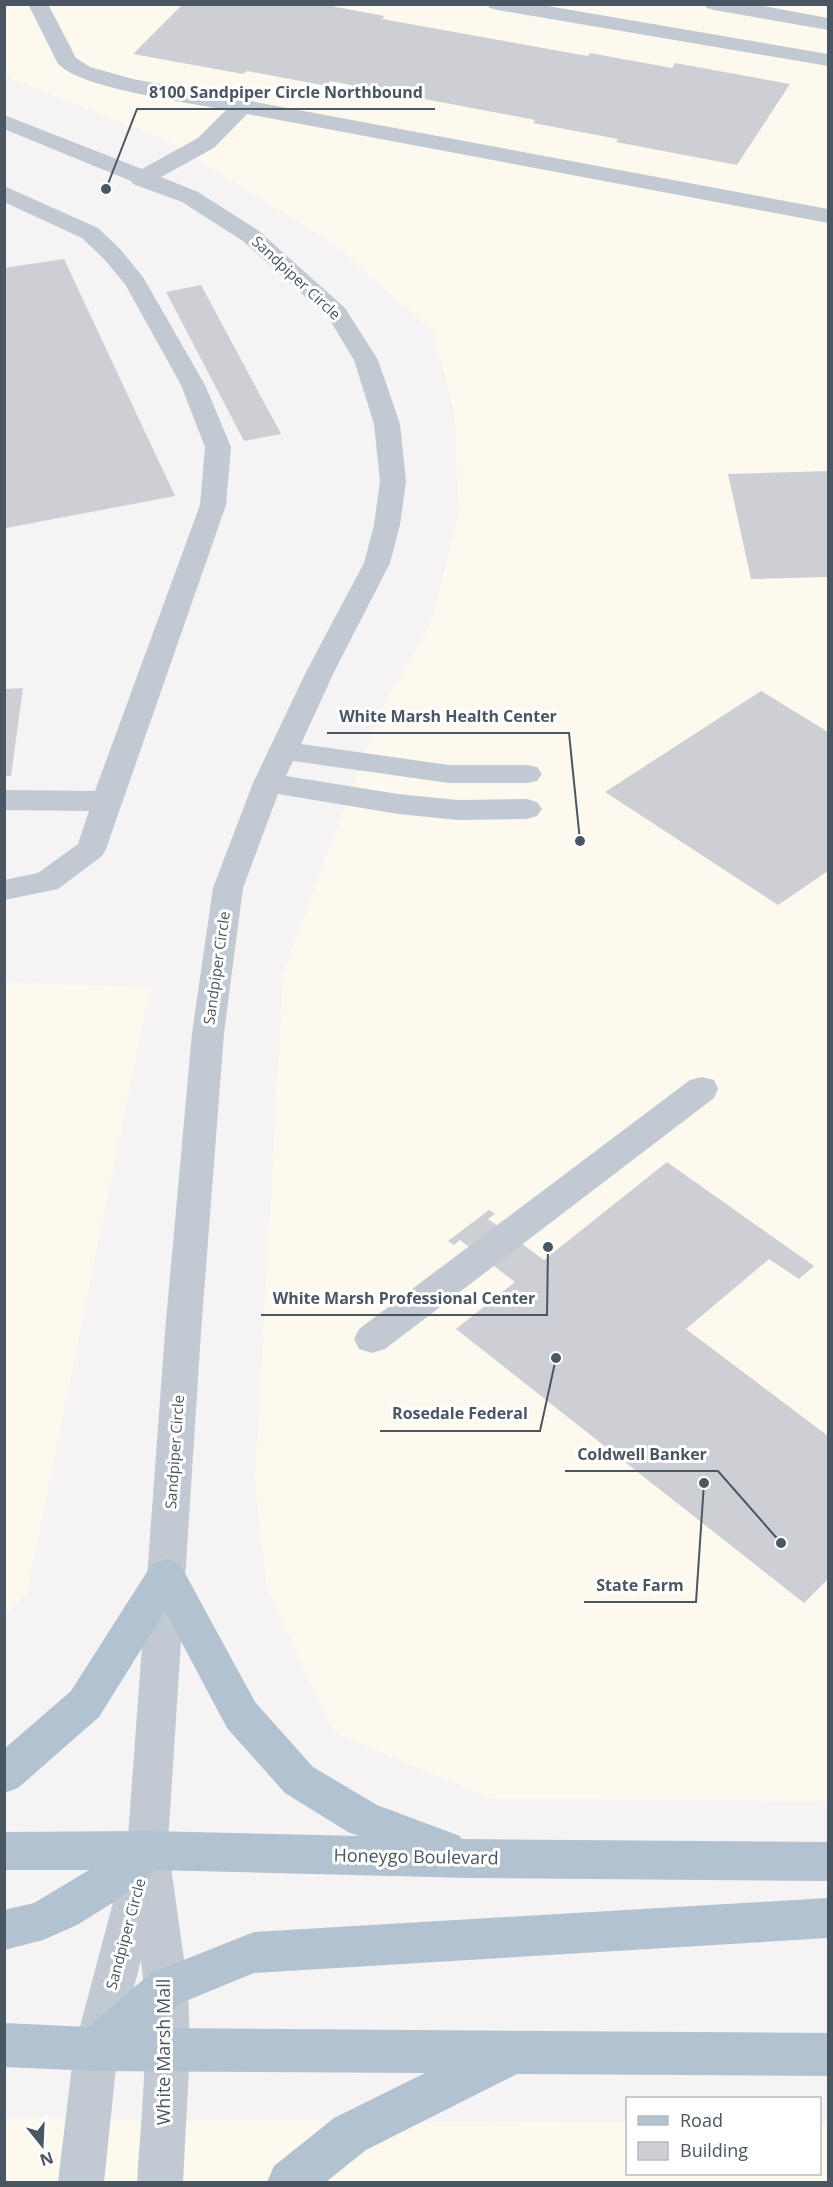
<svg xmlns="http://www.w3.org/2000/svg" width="833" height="2187" font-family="'Open Sans',sans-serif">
	<rect width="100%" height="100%" fill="#f5f3f3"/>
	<g fill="#fdf9ef">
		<polygon points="4,5 828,5 828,1801 492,1799 333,1732 266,1586 255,1483 283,974 381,709 430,626 459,514 454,412 433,331 332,243 164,139 5,76"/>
		<polygon points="5,982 150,988 27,1593 5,1614"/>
		<polygon points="5,2118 627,2123 628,2174 820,2174 820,2124 828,2124 828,2182 5,2182"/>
	</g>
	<g fill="#cdcfd5">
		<polygon points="183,4 320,4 385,16 382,19 588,56 590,53 672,68 675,63 790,84 737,165 616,142 618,139 533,123 535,120 330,81 327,86 247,71 243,74 133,54"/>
		<polygon points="64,259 175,496 6,528 4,268"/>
		<polygon points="201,285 281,434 244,441 166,292"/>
		<polygon points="828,471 828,577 751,579 728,474"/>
		<polygon points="23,688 11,776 4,776 4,689"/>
		<polygon points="761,691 828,732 828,871 778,905 605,792"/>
		<polygon points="667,1162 814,1266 799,1279 769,1259 686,1329 828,1436 828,1579 804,1603 456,1329 515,1282 460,1240 454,1245 448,1241 489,1210 495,1214 488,1219 544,1260"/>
	</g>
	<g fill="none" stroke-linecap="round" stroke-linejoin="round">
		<g fill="#c1cad2" fill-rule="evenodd">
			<path d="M 28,4 L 48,4 L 76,58 L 90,67 L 133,79 L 828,209 L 828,223 L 247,114 L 214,148 L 161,177 L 198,192 L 259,231 L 345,308 L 378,360 L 400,424 L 406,481 L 400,525 L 390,563 L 334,672 L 301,744 L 449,765 L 527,765 L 537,767 L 542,774 L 537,781 L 527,783 L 449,783 L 293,761 L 286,776 L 398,794 L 458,800 L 527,799 L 537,802 L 542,809 L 537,816 L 527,819 L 458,820 L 398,814 L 278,794 L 243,888 L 224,1033 L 201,1332 L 167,1858 L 171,1867 L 188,1988 L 190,2049 L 183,2182 L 137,2182 C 142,2108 150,2034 141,1960 L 118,2049 L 104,2182 L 58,2182 L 74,2049 L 127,1850 L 165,1332 L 192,1033 L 213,888 L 253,783 L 306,672 L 364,563 L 374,525 L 380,481 L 374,424 L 354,360 L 328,317 L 243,241 L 182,202 L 133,184 L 131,181 L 4,129 L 4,115 L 142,169 L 198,138 L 226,110 C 193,103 74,88 57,62 Z"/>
			<polygon points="487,4 536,4 828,54 828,66 497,10 490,8"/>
			<polygon points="704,4 752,4 828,18 828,30 714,10 707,8"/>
			<polygon points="4,186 98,228 120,249 143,277 205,385 231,447 226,505 106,849 102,856 58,889 4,900 4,880 38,873 78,844 89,811 4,810 4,790 95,791 200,505 205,447 181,385 125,284 104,259 82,238 4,202"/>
			<polygon points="702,1077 714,1080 718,1089 714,1098 385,1349 372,1353 359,1349 354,1339 359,1329 690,1080"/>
		</g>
		<g fill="#b3c2d1" fill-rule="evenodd">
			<polygon points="166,1559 180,1564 255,1702 313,1767 377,1805 460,1836 461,1839 828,1842 828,1881 469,1878 155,1870 114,1902 77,1925 43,1940 4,1950 4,1910 34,1903 89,1870 4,1870 4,1832 148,1831 359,1836 348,1832 285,1793 227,1728 165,1611 99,1717 18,1788 4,1793 4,1749 71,1691 152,1564"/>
			<polygon points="828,1898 828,1938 254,1973 181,2003 153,2028 828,2033 828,2076 517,2074 366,2150 326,2182 267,2182 274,2166 334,2118 425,2073 96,2071 4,2067 4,2023 88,2027 151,1973 254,1932"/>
		</g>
	</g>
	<g text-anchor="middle" stroke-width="6" stroke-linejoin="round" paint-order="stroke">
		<g font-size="15" fill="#4a5661" stroke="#fff">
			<text transform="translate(296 278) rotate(43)" y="5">Sandpiper Circle</text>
			<text transform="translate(217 968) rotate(-82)" y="5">Sandpiper Circle</text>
			<text transform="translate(175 1452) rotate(-86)" y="5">Sandpiper Circle</text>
			<text transform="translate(126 1934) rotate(-75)" y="5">Sandpiper Circle</text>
		</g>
		<g font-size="18" fill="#4a5661" stroke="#fff">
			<text transform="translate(416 1857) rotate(1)" y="6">Honeygo Boulevard</text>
			<text transform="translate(164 2052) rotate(-90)" y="6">White Marsh Mall</text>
		</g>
	</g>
	<path fill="none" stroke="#4a5661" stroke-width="2" d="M106 189L137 109H435M580 841L569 733H327M548 1247L547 1315H261M556 1358L540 1431H380M781 1543L718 1471H565M704 1483L696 1602H584"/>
	<g fill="#4a5661" stroke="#fff" stroke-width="2">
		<circle cx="106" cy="189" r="6"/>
		<circle cx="580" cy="841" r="6"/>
		<circle cx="548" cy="1247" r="6"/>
		<circle cx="556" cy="1358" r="6"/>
		<circle cx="781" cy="1543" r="6"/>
		<circle cx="704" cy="1483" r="6"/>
	</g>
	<g font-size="16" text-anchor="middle" font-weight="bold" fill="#4a5661" stroke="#fff" stroke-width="6" stroke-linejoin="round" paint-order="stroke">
		<text x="286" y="98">8100 Sandpiper Circle Northbound</text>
		<text x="448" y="722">White Marsh Health Center</text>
		<text x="404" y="1304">White Marsh Professional Center</text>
		<text x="460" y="1419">Rosedale Federal</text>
		<text x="642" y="1460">Coldwell Banker</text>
		<text x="640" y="1591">State Farm</text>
	</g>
	<rect width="833" height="2187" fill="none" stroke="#4a5661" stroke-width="12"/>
	<rect x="626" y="2097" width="195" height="78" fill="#ffffff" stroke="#b7bbc0" stroke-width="1.5"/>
	<rect x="638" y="2116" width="30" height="9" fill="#b3c2d1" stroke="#b7bbc0" stroke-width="1.5"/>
	<text x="680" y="2127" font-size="18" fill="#4a5661">Road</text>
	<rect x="638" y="2142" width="30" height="18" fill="#cdcfd5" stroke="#b7bbc0" stroke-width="1.5"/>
	<text x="680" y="2157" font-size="18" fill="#4a5661">Building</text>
	<g transform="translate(42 2145) rotate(162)" stroke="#ffffff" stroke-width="4.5" paint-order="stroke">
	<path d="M0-4.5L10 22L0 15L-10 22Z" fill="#4a5661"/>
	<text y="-9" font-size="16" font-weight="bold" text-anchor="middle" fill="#4a5661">N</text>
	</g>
</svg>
